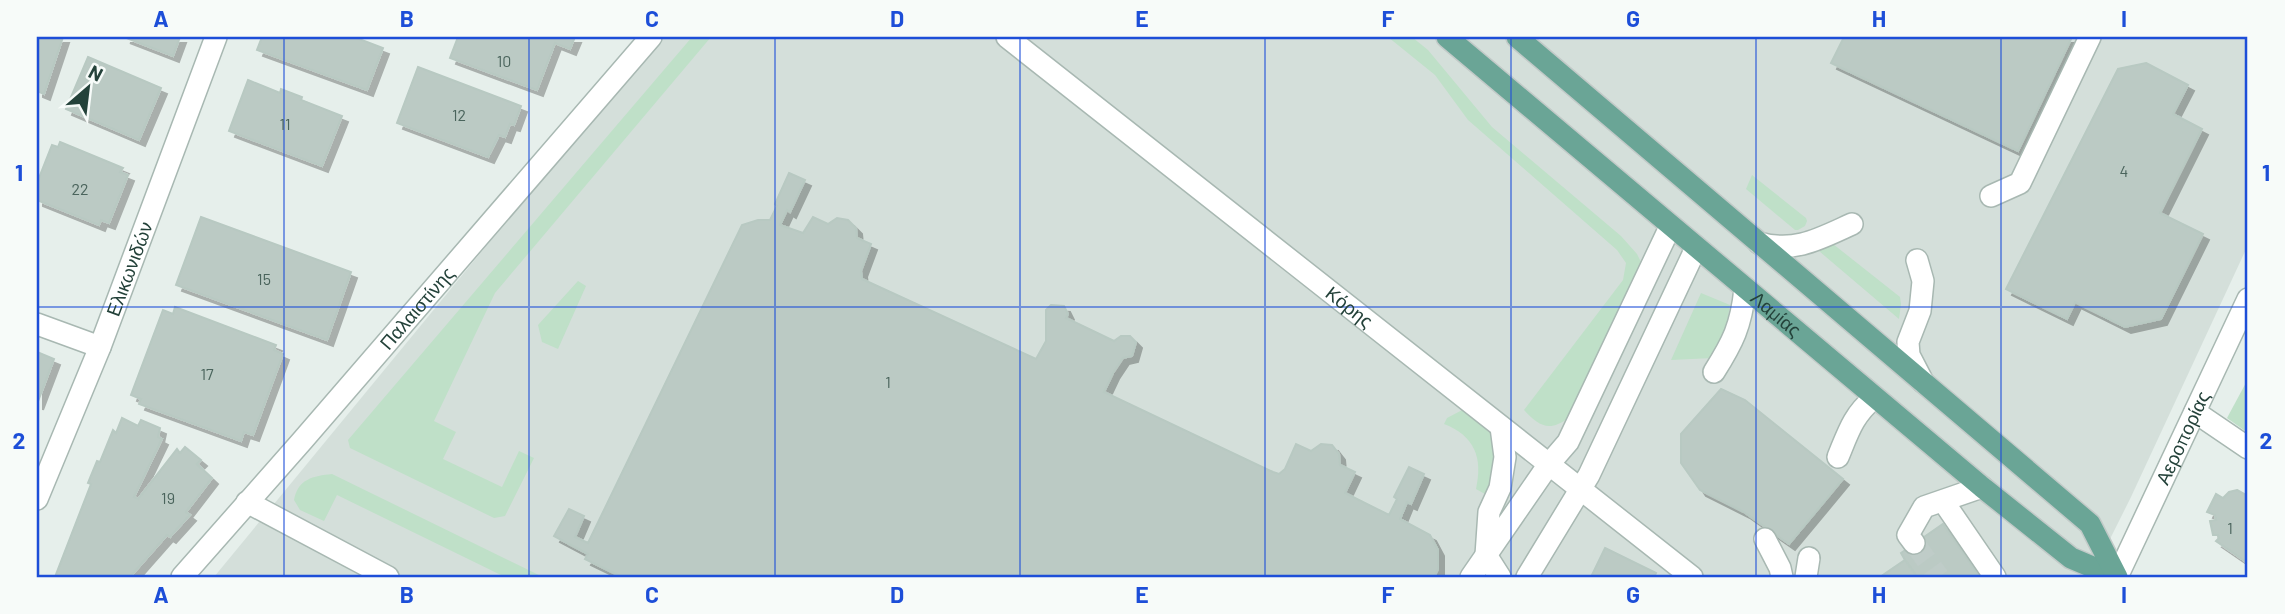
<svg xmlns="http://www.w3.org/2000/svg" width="2285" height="614" font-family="Barlow,sans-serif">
	<defs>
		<filter id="shadow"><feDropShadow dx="6" dy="6" stdDeviation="0" flood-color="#0004"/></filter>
	</defs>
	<rect width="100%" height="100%" fill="#e6efeb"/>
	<polygon fill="#d4dfda" points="658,37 2248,37 2248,245 2131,497 2091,577 214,577"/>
	<g fill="#bfe0c8">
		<polygon points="692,37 711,37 495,293 434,421 456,432 443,459 502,487 519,451 534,458 505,516 494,518 350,448 348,440"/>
		<path d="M 1388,37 L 1412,37 L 1428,50 L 1492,127 L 1621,236 L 1637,254 L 1642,264 L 1568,418 C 1549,433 1538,425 1524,410 L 1623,280 L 1626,263 L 1617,250 L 1468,120 L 1435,75 Z"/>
		<polygon points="1752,175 1806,218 1807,221 1805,226 1798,230 1795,230 1746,189"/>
		<polygon points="1833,244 1900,297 1901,304 1899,319 1819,251"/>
		<polygon points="578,281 586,286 558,349 542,342 538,325"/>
		<polygon points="1701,293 1730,305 1725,334 1713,358 1671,360"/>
		<polygon points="2248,379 2248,433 2227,418"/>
		<path d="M 1466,408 C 1471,412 1478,416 1483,422 C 1502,443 1496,473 1492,498 L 1476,489 C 1483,458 1475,436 1444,424 L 1447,418 Z"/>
		<path d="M 332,474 L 543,577 L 505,577 L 337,495 L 324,521 L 300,510 L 294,500 C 298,479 313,476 332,474 Z"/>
	</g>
	<g fill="#bbcac4" stroke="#b8c9c2" stroke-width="2" filter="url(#shadow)">
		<polygon points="37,37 63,37 44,94 37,91"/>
		<polygon points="124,37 180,37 173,56"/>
		<polygon points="262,37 354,37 383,48 367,90 257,50"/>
		<polygon points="458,37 575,37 570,49 555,43 537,90 450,58"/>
		<polygon points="1844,37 2072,37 2018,151 1831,63"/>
		<polygon points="88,57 161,88 139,140 66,109"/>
		<polygon points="2146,63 2188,85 2173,114 2202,129 2160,213 2203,234 2161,319 2125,327 2075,302 2067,319 2006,289 2118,69"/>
		<polygon points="418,67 521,106 514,125 510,124 505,137 499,135 488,157 397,123"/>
		<polygon points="248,80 280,93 281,89 302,97 301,100 342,116 322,166 229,131"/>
		<polygon points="60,142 123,168 120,172 128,175 109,223 101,220 99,225 37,200 37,183 52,145 58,147"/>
		<polygon points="789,173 805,180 790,212 787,210 780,225 803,233 813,217 828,224 837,218 848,220 856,228 857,238 871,244 861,271 862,279 1036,359 1046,341 1046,310 1051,305 1064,306 1068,314 1066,318 1114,341 1121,336 1130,336 1136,342 1132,356 1123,358 1113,373 1104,392 1273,472 1279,474 1285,469 1296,444 1311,451 1321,444 1332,445 1339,454 1340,465 1355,472 1345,493 1389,515 1397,499 1394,497 1409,467 1424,474 1411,504 1407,502 1400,519 1430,535 1438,550 1438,569 1434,577 622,577 585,559 588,554 554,536 569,509 584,516 575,537 588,543 742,225 758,220 770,220 777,206 775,204"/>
		<polygon points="201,217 351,272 327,340 176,285"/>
		<polygon points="175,307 276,345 274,350 283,354 253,435 244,432 241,441 139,404 141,399 131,395 163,310 173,314"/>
		<polygon points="37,352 54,359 37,404"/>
		<polygon points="1721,389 1745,400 1843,479 1789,544 1744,512 1700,490 1681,463 1681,434"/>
		<polygon points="122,418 138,426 141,420 160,428 158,437 162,439 134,497 138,499 177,449 180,453 185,447 201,460 197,464 212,478 186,512 190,515 170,537 167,535 130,577 55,577 91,484 88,483 97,461 100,462 113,430 116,433"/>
		<polygon points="2237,490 2248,496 2248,563 2216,541 2219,538 2218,535 2213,535 2210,521 2216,520 2215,515 2207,512 2216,494 2223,498 2229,492"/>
		<polygon points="1943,524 1980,577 1917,577 1905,560 1901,553"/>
		<polygon points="1605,548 1656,573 1654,577 1591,577"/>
		<polygon points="1905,560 1917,577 1880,577"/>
	</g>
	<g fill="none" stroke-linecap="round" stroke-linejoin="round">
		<polyline stroke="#bfccc8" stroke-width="21" stroke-dasharray="21 10" stroke-linecap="butt" points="1914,543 1939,577"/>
		<defs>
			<g id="minor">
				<path id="s1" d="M 1007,37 L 1692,577"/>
				<polyline points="1991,196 2020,183 2090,37"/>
				<path d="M 1759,243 C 1795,253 1819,239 1852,224"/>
				<polyline points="1917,260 1923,281 1920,311 1908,342 1909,355 1923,382"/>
				<polyline points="37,324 100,347"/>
				<path d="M 1714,372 C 1733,342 1741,326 1745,289"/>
				<polyline points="2195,412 2248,448"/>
				<path d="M 1838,457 C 1848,433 1853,415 1874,398"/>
				<path id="s2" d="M 37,499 L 100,347 L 216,37"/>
				<polyline points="1943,501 1995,577"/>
				<polyline points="247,502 388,577"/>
				<polyline points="1765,539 1780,568 1782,577"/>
				<polyline points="1914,543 1908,535 1924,507 1982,487"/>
				<path id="s3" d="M 182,577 L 302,441 L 651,37"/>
				<polyline points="1471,577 1549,464 1568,442 1670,227"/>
				<polyline points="1500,577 1486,555 1489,512 1500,488 1505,457 1501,427"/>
				<polyline points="1527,577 1589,475 1696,248"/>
				<polyline points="1806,577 1809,558"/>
				<path id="s4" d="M 2117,577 L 2248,299"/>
			</g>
			<g id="major">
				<path id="s5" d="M 1447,37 L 1982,487 L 2071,558 L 2116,577"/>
				<polyline points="1517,37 2090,524 2117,577"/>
			</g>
		</defs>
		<use href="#minor" stroke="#a8b8b2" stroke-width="24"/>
		<use href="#major" stroke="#c2cac8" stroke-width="24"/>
		<use href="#minor" stroke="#fff" stroke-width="21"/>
		<use href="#major" stroke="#6aa596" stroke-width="21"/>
	</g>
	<path fill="none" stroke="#1d4ed8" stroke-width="2" stroke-opacity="0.55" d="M 284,37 L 284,577M 529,37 L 529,577M 775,37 L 775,577M 1020,37 L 1020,577M 1265,37 L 1265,577M 1511,37 L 1511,577M 1756,37 L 1756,577M 2001,37 L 2001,577M 37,307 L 2248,307"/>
	<g text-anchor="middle" stroke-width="6" stroke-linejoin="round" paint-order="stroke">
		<g font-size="16" fill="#4a645c">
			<text x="504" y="67">10</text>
			<text x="459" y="121">12</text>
			<text x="285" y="130">11</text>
			<text x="2124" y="177">4</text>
			<text x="80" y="195">22</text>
			<text x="264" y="285">15</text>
			<text x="207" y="380">17</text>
			<text x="888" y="388">1</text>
			<text x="168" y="504">19</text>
			<text x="2230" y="534">1</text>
		</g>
		<g font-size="19" fill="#24423a" stroke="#f7fbf9">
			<text dy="7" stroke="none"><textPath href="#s2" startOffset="248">Ελικωνιδών</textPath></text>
			<text dy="7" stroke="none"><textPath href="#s1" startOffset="436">Κόρης</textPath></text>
			<text dy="7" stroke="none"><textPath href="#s3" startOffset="357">Παλαιστίνης</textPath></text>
			<text dy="7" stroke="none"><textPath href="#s5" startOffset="430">Λαμίας</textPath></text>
			<text dy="7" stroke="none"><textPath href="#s4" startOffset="154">Αεροπορίας</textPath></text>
		</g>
	</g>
	<rect width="2285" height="614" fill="none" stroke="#f7fbf9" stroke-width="77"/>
	<g transform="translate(88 88) rotate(28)" stroke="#f7fbf9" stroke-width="5" paint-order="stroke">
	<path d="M0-5L12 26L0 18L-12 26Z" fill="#24423a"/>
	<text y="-10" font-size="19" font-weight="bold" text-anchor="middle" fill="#24423a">N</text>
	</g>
	<rect x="38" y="38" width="2208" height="538" fill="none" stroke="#1d4ed8" stroke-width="2.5"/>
	<g font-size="23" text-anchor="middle" font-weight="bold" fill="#1d4ed8">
		<text x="161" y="27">A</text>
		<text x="407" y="27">B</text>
		<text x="652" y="27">C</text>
		<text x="897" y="27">D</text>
		<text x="1142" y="27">E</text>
		<text x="1388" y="27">F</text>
		<text x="1633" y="27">G</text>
		<text x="1879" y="27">H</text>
		<text x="2124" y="27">I</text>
		<text x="19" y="181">1</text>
		<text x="2266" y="181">1</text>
		<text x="19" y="449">2</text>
		<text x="2266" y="449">2</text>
		<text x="161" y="603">A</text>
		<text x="407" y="603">B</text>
		<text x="652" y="603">C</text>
		<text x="897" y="603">D</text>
		<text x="1142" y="603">E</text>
		<text x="1388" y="603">F</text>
		<text x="1633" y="603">G</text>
		<text x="1879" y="603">H</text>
		<text x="2124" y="603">I</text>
	</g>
</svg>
